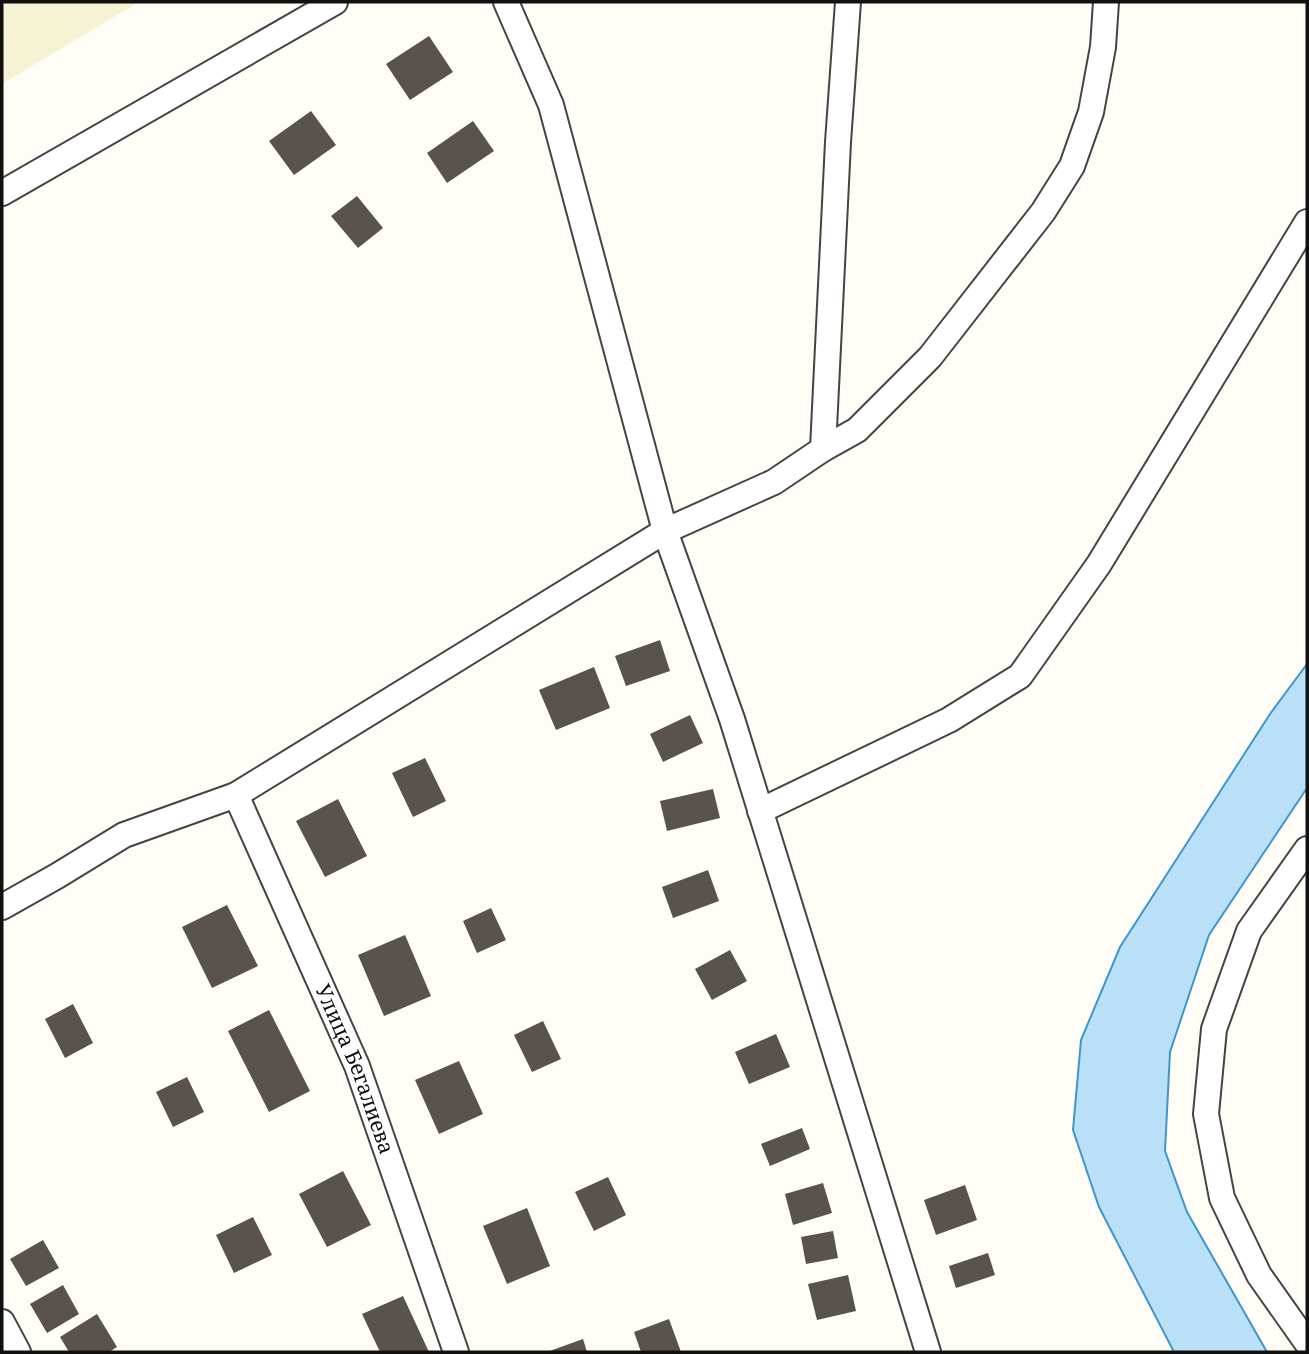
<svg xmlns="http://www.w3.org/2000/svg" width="1309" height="1354" font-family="'Noto Serif',serif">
	<rect width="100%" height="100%" fill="#fffdf5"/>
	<polygon fill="#f6f3d4" points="2,2 139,2 2,84"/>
	<polygon fill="#b9e0f7" stroke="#3f96cf" stroke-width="2" points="1307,664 1307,788 1209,935 1170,1052 1165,1151 1187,1212 1267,1352 1174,1352 1099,1207 1073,1130 1081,1040 1120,947 1270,714"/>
	<g fill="#5a524d">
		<polygon points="429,36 453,72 410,100 386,64"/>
		<polygon points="311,111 336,145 294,175 269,141"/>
		<polygon points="473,121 494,151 447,183 427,153"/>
		<polygon points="357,196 383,228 358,248 331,216"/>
		<polygon points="660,640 670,671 626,686 615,656"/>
		<polygon points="594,667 610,708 556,730 539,690"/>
		<polygon points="690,715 703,743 663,762 650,734"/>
		<polygon points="425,758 446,801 413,817 392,773"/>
		<polygon points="713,789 720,818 667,831 660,801"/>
		<polygon points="338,799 367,856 325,877 296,821"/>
		<polygon points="708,870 719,901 673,918 662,887"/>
		<polygon points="227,905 258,966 212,988 182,927"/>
		<polygon points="491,908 506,940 477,953 463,921"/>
		<polygon points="405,935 431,996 384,1016 358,955"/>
		<polygon points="730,950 747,981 712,1000 695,969"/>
		<polygon points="73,1004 93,1043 65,1058 45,1019"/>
		<polygon points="269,1010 310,1091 269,1112 228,1031"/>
		<polygon points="543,1021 561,1059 532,1072 514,1035"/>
		<polygon points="776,1034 790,1067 749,1084 735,1052"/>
		<polygon points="459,1061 483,1114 439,1134 415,1080"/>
		<polygon points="187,1077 204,1112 173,1127 156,1092"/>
		<polygon points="802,1128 810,1149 770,1166 761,1144"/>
		<polygon points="343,1171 371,1225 327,1247 299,1194"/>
		<polygon points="608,1177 626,1215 594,1231 575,1192"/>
		<polygon points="823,1183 832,1213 793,1225 785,1194"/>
		<polygon points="965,1185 977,1220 936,1235 924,1200"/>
		<polygon points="527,1208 550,1266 507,1284 483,1226"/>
		<polygon points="253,1217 272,1255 234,1273 216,1235"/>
		<polygon points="833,1231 838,1258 806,1264 801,1237"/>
		<polygon points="43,1240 59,1268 26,1286 10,1259"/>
		<polygon points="988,1253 995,1275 956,1288 949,1266"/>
		<polygon points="848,1275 856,1311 817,1320 808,1284"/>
		<polygon points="63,1285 79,1314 47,1333 30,1304"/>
		<polygon points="403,1296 429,1352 380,1352 362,1314"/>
		<polygon points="97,1314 117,1347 109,1352 69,1352 60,1337"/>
		<polygon points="669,1319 681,1352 641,1352 634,1332"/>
		<polygon points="583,1339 587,1352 547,1352"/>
	</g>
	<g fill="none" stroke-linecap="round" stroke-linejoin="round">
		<defs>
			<g id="street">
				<polyline points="506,2 551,105 665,531 732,719 928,1352"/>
				<polyline points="2,193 335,2"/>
				<polyline points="823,449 838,142 848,2"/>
				<path id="s1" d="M 236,795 L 357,1066 L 456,1352"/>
				<polyline points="760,811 949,720 1020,676 1099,564 1307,222"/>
				<polyline points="1307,849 1249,931 1214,1029 1206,1114 1222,1198 1259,1275 1307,1343"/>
				<polyline points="2,907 57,876 124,835 236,795 665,531 774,482 823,449 857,430 930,357 1043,212 1072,166 1091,112 1103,47 1106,2"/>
				<polyline points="2,1322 18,1352"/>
			</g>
		</defs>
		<use href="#street" stroke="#444" stroke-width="28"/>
		<use href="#street" stroke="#fff" stroke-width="24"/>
	</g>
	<g text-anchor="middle" stroke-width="7" stroke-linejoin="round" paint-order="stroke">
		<g font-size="21" fill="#111" stroke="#fff">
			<text dy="7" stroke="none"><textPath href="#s1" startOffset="299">Улица Бегалиева</textPath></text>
		</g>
	</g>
	<rect width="1309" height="1354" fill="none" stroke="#111111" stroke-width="7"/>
</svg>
